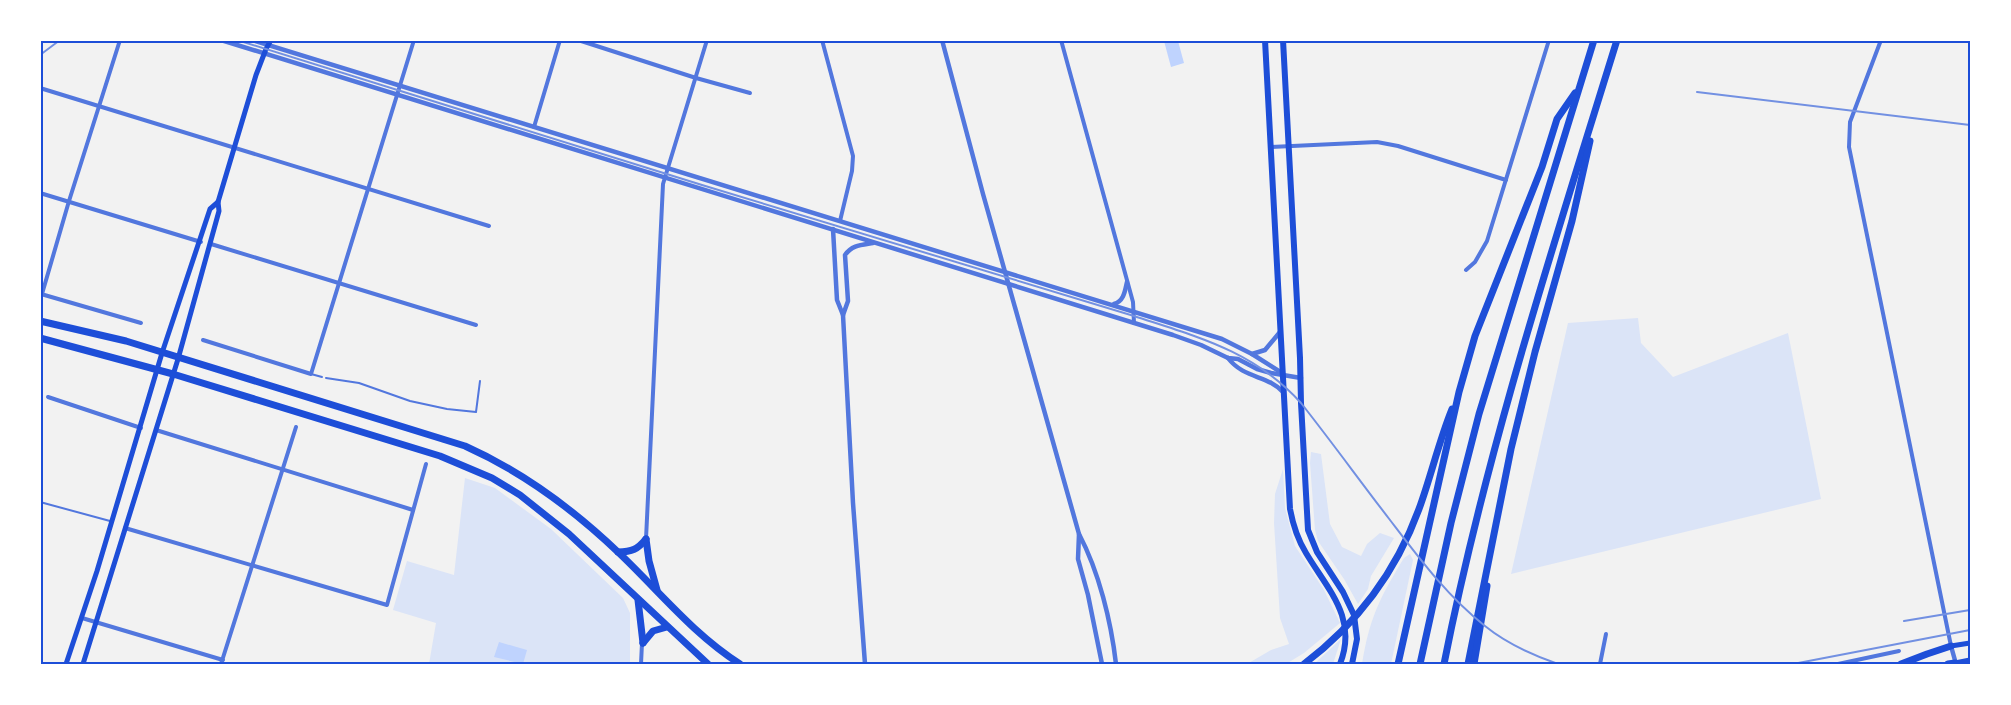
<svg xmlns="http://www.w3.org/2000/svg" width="2011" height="705" font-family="'Public Sans',sans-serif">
	<rect width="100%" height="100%" fill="#f2f2f2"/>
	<g fill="#dbe4f7">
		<polygon points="1638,318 1641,343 1673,377 1788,333 1821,499 1511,574 1568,323"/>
		<polygon points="1311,452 1321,454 1330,524 1342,547 1361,556 1367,544 1380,533 1394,538 1371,576 1368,589 1358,604 1344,579 1318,541 1315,530 1310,463"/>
		<polygon points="1283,469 1285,508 1295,546 1324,590 1340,623 1304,653 1286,664 1247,664 1271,650 1289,644 1280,618 1274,523 1275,494"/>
		<polygon points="465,478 495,488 551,529 623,598 630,613 630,664 429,664 436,623 393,610 407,561 454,575"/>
		<path d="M 1410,554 L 1413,560 L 1391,664 L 1362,664 C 1369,619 1380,597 1404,558 Z"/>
		<polygon points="1341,639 1333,664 1314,664"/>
	</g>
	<g fill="#bfd3fe">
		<polygon points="1164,41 1178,41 1184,63 1171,67"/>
		<polygon points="499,642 527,650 523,664 494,657"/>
	</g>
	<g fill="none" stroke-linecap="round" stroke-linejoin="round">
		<g stroke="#5277de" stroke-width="2">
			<polyline points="311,374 322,377"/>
			<polyline points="326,378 359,383 410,401 447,409 476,412 480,381"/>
			<polyline points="40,502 110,521"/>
		</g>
		<g stroke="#5277de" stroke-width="4">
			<polyline points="578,40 696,78 750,93"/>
			<polyline points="822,40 853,156 852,171 840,221"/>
			<polyline points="1061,40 1133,302 1134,323"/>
			<polyline points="1881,40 1850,122 1849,147 1951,646"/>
			<polyline points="40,88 489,226"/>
			<polyline points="534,127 560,40"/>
			<polyline points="1271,147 1377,142 1398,146 1506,180"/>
			<polyline points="40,193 201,242"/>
			<polyline points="211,244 476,325"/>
			<polyline points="1466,270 1475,262 1487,241 1549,40"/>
			<polyline points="41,294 141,323"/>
			<polyline points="42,294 69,201 120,40"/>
			<polyline points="203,340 311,374 414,40"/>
			<polyline points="48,397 141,428"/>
			<polyline points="156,430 413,510"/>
			<polyline points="125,528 387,605 426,464"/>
			<polyline points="646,539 663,184 707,40"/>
			<polyline points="82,618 223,660"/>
			<polyline points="221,664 296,427"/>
			<polyline points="641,664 642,643"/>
			<polyline points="1600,664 1606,634"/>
			<polyline points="1838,664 1899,651"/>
		</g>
		<g stroke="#5277de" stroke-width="4.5">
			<polyline points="221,40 1173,335 1201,345 1228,358 1238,359 1257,369 1271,373 1301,378"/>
			<polyline points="252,40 1222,339 1252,354 1282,373"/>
			<path d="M 942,40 L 983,194 L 1079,534 C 1099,572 1111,621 1116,664"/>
			<polyline points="833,229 837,300 843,315"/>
			<path d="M 1114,304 C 1124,301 1125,291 1127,282"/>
			<polyline points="1252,354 1265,350 1280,332"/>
			<path d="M 1228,358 C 1244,379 1268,375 1283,392"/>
			<polyline points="1079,534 1078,559 1088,595 1102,664"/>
			<polyline points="1951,646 1956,664"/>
			<path d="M 865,664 L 853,503 L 843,315 L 848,301 L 845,255 C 852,245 861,245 873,243"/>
		</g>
		<g stroke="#1d4ed8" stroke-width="5">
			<polyline points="1951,646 1970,643"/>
			<polyline points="1955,663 1970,660"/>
			<polyline points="66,664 97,571 162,353 210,209 218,202"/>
			<polyline points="83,664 178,359 219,211 218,202 256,75 266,49 271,40"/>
		</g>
		<g stroke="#1d4ed8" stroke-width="6">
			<path d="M 1265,40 L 1290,509 C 1293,525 1298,540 1306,553 C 1328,590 1358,618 1340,664"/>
			<polyline points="1283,40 1300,358 1301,403 1308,530 1317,552 1343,592 1354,615 1357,639 1352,664"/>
		</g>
		<g stroke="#1d4ed8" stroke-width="7">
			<path d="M 40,321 L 126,341 L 465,446 C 523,472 573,509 619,553 C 659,591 693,634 740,664"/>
			<polyline points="40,338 173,374 440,456 492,478 520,495 569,534 708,664"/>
			<polyline points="646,539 649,561 657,590"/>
			<path d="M 618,552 C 632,552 638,549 646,539"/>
			<polyline points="638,600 643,643"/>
			<polyline points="643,643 653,631 667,627"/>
			<polyline points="1901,664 1927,654 1951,646"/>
			<polyline points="1948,664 1955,663"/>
		</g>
		<g stroke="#1d4ed8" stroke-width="7">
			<path d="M 1304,664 C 1358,623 1396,572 1419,509 C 1431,476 1439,441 1452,409"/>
			<polyline points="1398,664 1459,392 1475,336 1542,167 1557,119 1575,93"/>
			<polyline points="1420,664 1451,523 1479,414 1594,40"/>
			<path d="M 1444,664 C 1486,452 1553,247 1617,40"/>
			<polyline points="1468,664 1511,449 1535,352 1572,221 1590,141"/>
			<polyline points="1474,664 1487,586"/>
		</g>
		<g stroke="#7290e2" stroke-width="2">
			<path d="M 237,40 L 702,185 L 1134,316 C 1198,337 1254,351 1301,403 C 1331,441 1360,481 1390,520 C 1419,558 1447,596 1485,626 C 1506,643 1532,655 1558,664"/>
			<polyline points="40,55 60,40"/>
			<polyline points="1697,92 1970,125"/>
			<polyline points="1904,621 1970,610"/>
			<polyline points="1793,664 1970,630"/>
		</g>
	</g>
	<rect width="2011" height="705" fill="none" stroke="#ffffff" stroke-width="84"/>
	<rect x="42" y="42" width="1927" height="621" fill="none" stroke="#1d4ed8" stroke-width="2"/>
</svg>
